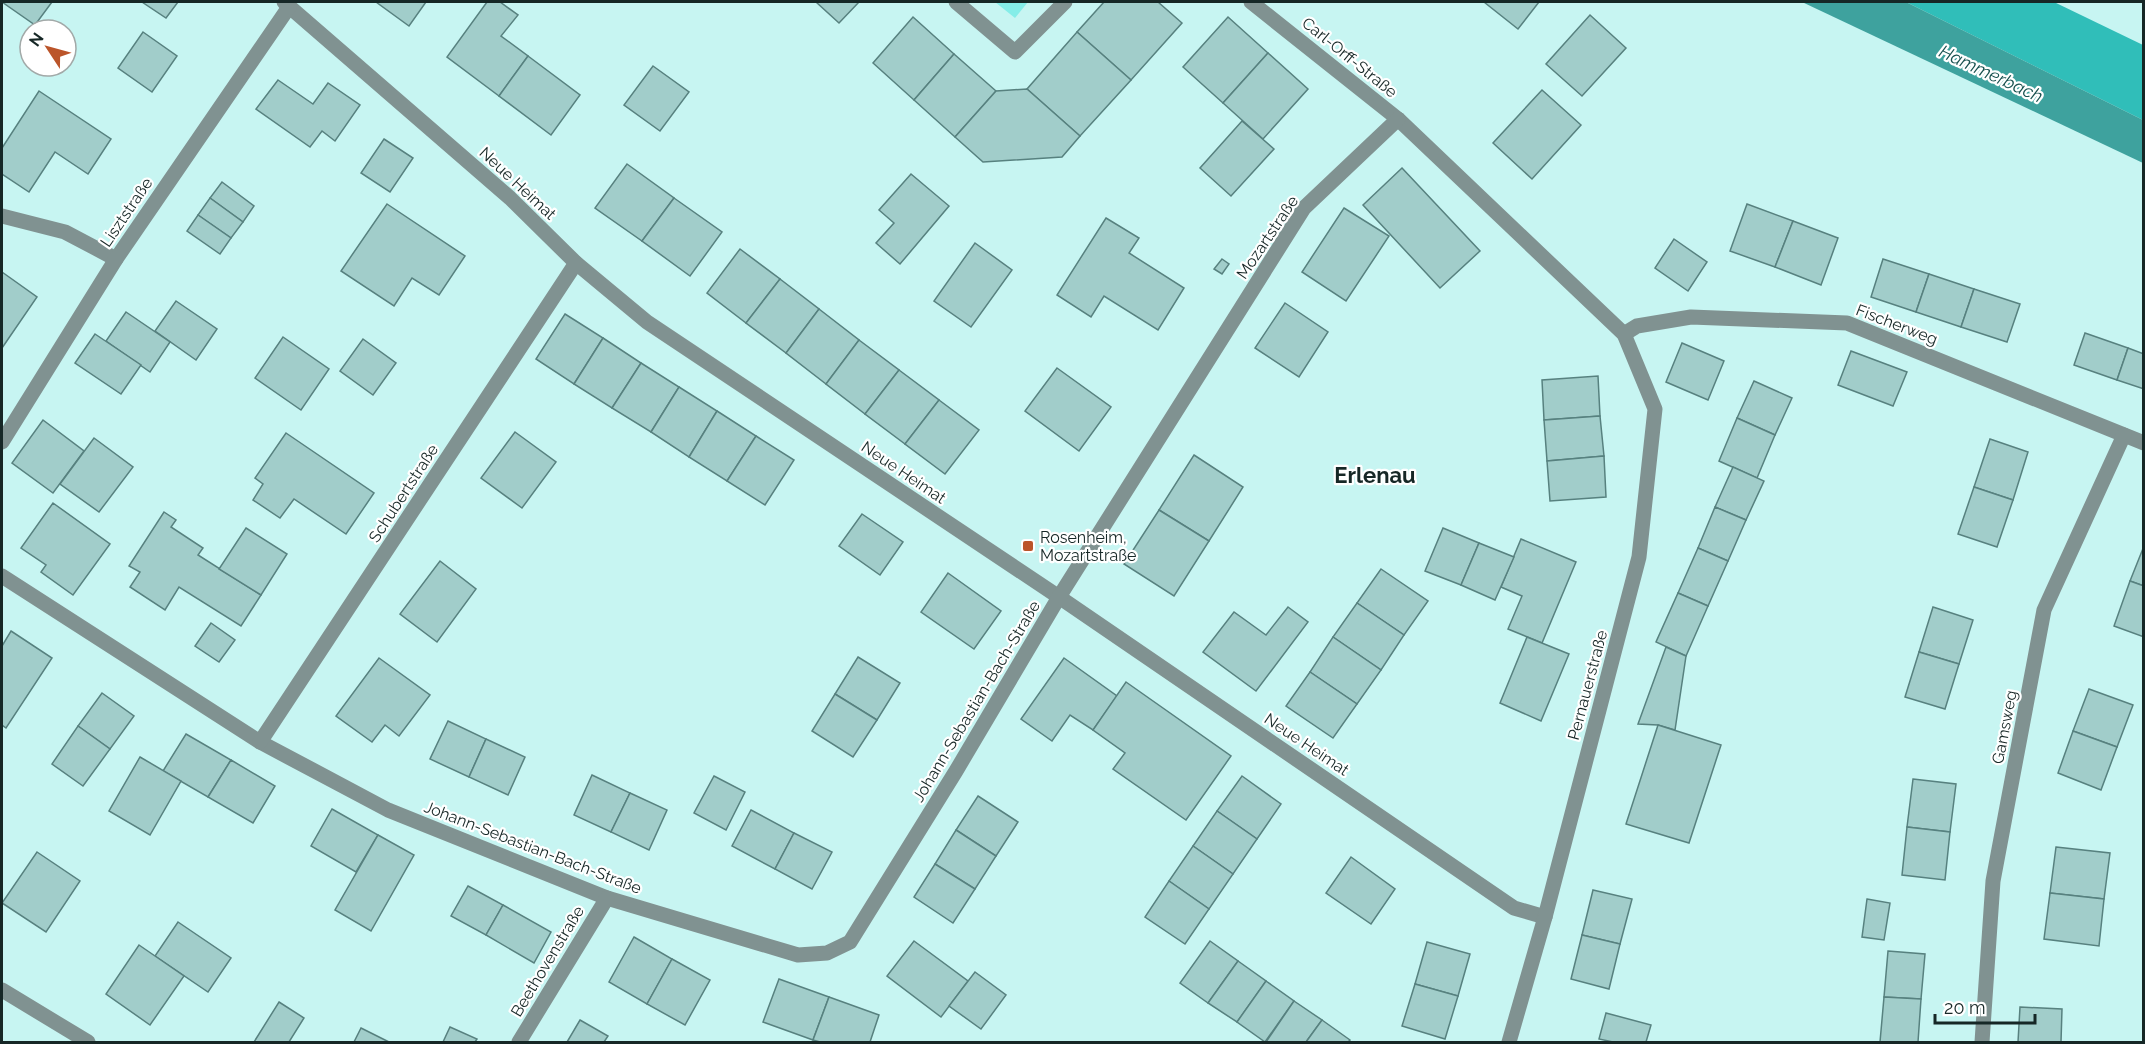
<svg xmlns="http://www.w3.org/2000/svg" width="2145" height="1044" font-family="Raleway,sans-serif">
	<rect width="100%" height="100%" fill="#c7f5f2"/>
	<polygon fill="#85ede8" points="995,2 1028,2 1015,18"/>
	<polygon fill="#30beb9" points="1906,2 2054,2 2143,45 2143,120"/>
	<polygon fill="#3ea29e" points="1802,2 1906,2 2143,120 2143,163"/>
	<g fill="#a1cdca" stroke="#57817f" stroke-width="1.5">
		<polygon points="2,2 52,2 35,25"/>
		<polygon points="142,2 178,2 166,18"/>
		<polygon points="376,2 426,2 409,26"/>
		<polygon points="487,2 500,2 518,15 501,36 528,56 499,96 447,57"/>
		<polygon points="816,2 859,2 839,23"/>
		<polygon points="1104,2 1158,2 1182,23 1131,80 1077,32"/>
		<polygon points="1484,2 1539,2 1518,29"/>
		<polygon points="1590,15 1626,48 1582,96 1546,64"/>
		<polygon points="913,17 954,54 914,100 873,63"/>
		<polygon points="1228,17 1268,53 1223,103 1183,67"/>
		<polygon points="143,32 177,56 152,92 118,68"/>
		<polygon points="1077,32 1131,80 1080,136 1027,89"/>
		<polygon points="1268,53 1308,89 1263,139 1223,103"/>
		<polygon points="954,54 996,91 955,137 914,100"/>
		<polygon points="528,56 580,95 551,135 499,96"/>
		<polygon points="653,66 689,92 660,131 624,105"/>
		<polygon points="278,80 313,104 328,83 360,105 335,141 322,131 310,147 256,109"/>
		<polygon points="1027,89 1080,136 1062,157 983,162 955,137 996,91"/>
		<polygon points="1542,90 1581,125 1532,179 1493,143"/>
		<polygon points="39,91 111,139 88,174 55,152 29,192 2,174 2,148"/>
		<polygon points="1242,121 1274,149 1231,196 1200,168"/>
		<polygon points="384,139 413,158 390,192 361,173"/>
		<polygon points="627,164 674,198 642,241 595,208"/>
		<polygon points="1402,168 1480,251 1440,288 1363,205"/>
		<polygon points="911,174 949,206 900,264 876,243 894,223 879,210"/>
		<polygon points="222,182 254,206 243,222 210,198"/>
		<polygon points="210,198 243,222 231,238 198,215"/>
		<polygon points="674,198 722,232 690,276 642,241"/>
		<polygon points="387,204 465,256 439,295 412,278 394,306 341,271"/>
		<polygon points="1747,204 1793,221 1775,267 1730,251"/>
		<polygon points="1344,208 1389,236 1346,301 1302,272"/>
		<polygon points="198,215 231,238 220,254 187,231"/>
		<polygon points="1106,218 1139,238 1129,253 1184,288 1158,330 1104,296 1091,317 1057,295"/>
		<polygon points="1793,221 1838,238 1821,285 1775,267"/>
		<polygon points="1674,239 1707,262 1688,291 1655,268"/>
		<polygon points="975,243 1012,270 971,327 934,301"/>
		<polygon points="740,249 780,279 746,323 707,293"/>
		<polygon points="1222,259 1229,264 1222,274 1214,269"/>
		<polygon points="1883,259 1929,274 1916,312 1871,297"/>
		<polygon points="2,272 37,297 2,348"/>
		<polygon points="1929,274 1974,289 1961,327 1916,312"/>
		<polygon points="780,279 819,309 786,353 746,323"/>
		<polygon points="1974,289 2020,304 2007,342 1961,327"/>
		<polygon points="176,301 217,329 196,360 155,331"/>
		<polygon points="1285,303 1328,332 1299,377 1255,348"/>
		<polygon points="819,309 859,340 826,384 786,353"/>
		<polygon points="126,312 170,342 150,372 106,341"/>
		<polygon points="565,314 603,338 574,384 536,359"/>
		<polygon points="2085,333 2128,348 2117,380 2074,365"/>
		<polygon points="95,334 141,365 121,394 75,363"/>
		<polygon points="283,337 329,369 301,410 255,378"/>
		<polygon points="603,338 641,363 612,408 574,384"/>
		<polygon points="363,339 396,363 373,395 340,371"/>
		<polygon points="859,340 899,370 865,414 826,384"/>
		<polygon points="1682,343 1724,361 1708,400 1666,382"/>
		<polygon points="2128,348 2144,354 2144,389 2117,380"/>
		<polygon points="1851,351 1907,372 1893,406 1838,385"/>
		<polygon points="641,363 679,387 651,432 612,408"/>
		<polygon points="1057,368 1111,407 1079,451 1025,411"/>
		<polygon points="899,370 939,400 905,444 865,414"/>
		<polygon points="1598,376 1600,416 1544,420 1542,380"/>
		<polygon points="1754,381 1792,398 1775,435 1737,418"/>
		<polygon points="679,387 717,411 689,457 651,432"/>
		<polygon points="939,400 979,430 945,474 905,444"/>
		<polygon points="717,411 756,436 727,481 689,457"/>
		<polygon points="1600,416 1604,456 1547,461 1544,420"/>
		<polygon points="1737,418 1775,435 1757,478 1719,461"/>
		<polygon points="43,420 84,451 53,493 12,463"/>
		<polygon points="515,432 556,462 522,508 481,478"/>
		<polygon points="286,433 374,493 346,534 294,499 280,518 253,500 263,484 255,478"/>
		<polygon points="756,436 794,460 765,505 727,481"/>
		<polygon points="94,438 133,467 99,512 60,484"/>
		<polygon points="1990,439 2028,452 2013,500 1974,487"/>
		<polygon points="1194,455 1243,487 1209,541 1159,510"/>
		<polygon points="1604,456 1606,497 1550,501 1547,461"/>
		<polygon points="1733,467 1764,481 1746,520 1715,507"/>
		<polygon points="1974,487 2013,500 1997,547 1958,534"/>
		<polygon points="53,503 110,544 73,595 41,572 46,565 21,548"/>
		<polygon points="1715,507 1746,520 1728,561 1698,548"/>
		<polygon points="1159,510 1209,541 1174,596 1124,564"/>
		<polygon points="164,512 176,520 171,527 203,548 198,555 261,595 241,626 179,587 165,610 130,587 140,572 129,566"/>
		<polygon points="862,514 903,542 880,575 839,546"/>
		<polygon points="246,528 287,554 261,595 219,569"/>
		<polygon points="1443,528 1479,543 1461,585 1425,571"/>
		<polygon points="1521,539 1576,562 1542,643 1508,629 1522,596 1501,587"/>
		<polygon points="1479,543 1514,557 1495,600 1461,585"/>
		<polygon points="2144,546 2144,586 2130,581"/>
		<polygon points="1698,548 1728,561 1708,606 1678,593"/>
		<polygon points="440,561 476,589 437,642 400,614"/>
		<polygon points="1381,569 1428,601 1404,635 1357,603"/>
		<polygon points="948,573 1001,611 974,649 921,612"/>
		<polygon points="2130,581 2144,586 2144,637 2114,626"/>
		<polygon points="1678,593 1708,606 1686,656 1656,642"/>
		<polygon points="1357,603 1404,635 1381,670 1333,637"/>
		<polygon points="1288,607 1308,622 1256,691 1203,652 1234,612 1266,635"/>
		<polygon points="1933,607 1973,620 1959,664 1919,652"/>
		<polygon points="211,623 235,640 219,662 195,646"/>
		<polygon points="11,631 52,658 6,728 2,725 2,646"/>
		<polygon points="1333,637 1381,670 1357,704 1310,672"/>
		<polygon points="1527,637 1569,654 1541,721 1500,703"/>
		<polygon points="1666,647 1686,656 1675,730 1658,725 1638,724"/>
		<polygon points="1919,652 1959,664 1945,709 1905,697"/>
		<polygon points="858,657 900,683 877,720 835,694"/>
		<polygon points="379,658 430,695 399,736 385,725 372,742 336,716"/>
		<polygon points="1064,658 1117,696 1093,730 1070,715 1052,741 1021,719"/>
		<polygon points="1310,672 1357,704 1333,738 1286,706"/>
		<polygon points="1126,682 1231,756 1186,820 1113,769 1125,753 1093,730"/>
		<polygon points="2089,689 2133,705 2117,747 2073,731"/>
		<polygon points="102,693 134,716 110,749 78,726"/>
		<polygon points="835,694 877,720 853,757 812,731"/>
		<polygon points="448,721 486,739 469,777 430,759"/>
		<polygon points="1658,725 1721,745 1689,843 1626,824"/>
		<polygon points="78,726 110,749 83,786 52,764"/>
		<polygon points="2073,731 2117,747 2101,790 2058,773"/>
		<polygon points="186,734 231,760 208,797 163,771"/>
		<polygon points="486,739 525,757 508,795 469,777"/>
		<polygon points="140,757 181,781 150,835 109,811"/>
		<polygon points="231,760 275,786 253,823 208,797"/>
		<polygon points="592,775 630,793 611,832 574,815"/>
		<polygon points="714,776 745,792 726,830 694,813"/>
		<polygon points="1242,776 1281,804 1257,839 1217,811"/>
		<polygon points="1913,779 1956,784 1950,832 1907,827"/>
		<polygon points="630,793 667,810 649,850 611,832"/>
		<polygon points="978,796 1018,822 996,856 956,830"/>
		<polygon points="332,809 378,835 356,872 311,846"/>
		<polygon points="751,810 794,833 775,869 732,846"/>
		<polygon points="1217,811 1257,839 1233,874 1193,846"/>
		<polygon points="1907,827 1950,832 1945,880 1902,875"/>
		<polygon points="956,830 996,856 975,889 935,864"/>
		<polygon points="794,833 832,852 812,889 775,869"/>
		<polygon points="378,835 414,855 371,931 335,910"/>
		<polygon points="1193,846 1233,874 1209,909 1169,881"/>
		<polygon points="2056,847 2110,853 2104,899 2050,893"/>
		<polygon points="37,852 80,881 46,932 2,903"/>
		<polygon points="1351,857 1395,889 1371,924 1326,893"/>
		<polygon points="935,864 975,889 953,923 914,897"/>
		<polygon points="1169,881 1209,909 1185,944 1145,917"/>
		<polygon points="468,886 503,905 486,935 451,916"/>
		<polygon points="1593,890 1632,899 1620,944 1582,935"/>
		<polygon points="2050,893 2104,899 2099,946 2044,939"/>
		<polygon points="1867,899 1890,903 1884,940 1862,937"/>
		<polygon points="503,905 551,932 534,963 486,935"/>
		<polygon points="178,922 231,958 208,992 155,956"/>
		<polygon points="1582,935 1620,944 1609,989 1571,979"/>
		<polygon points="634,937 672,959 647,1004 609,982"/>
		<polygon points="914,941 968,981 941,1017 887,976"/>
		<polygon points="1210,941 1238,961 1208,1003 1180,983"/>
		<polygon points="1427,942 1470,954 1458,996 1415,984"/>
		<polygon points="139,945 184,976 150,1025 106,994"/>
		<polygon points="1888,951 1925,954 1921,999 1884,997"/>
		<polygon points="672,959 710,980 685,1025 647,1004"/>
		<polygon points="1238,961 1266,981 1237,1022 1208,1003"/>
		<polygon points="975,972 1006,995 981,1029 949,1006"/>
		<polygon points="779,979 829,997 813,1040 763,1022"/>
		<polygon points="1266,981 1294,1001 1265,1042 1237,1022"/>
		<polygon points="1415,984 1458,996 1445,1039 1402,1026"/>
		<polygon points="829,997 879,1015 870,1042 820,1042 813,1040"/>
		<polygon points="1884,997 1921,999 1918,1042 1880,1042"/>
		<polygon points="1294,1001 1322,1020 1306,1042 1266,1042"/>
		<polygon points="279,1002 304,1018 289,1042 254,1042"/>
		<polygon points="2020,1007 2062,1009 2061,1042 2018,1042"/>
		<polygon points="1606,1013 1651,1025 1646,1042 1613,1042 1599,1039"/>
		<polygon points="580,1020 608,1036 604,1042 567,1042"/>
		<polygon points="1322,1020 1350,1040 1348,1042 1306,1042"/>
		<polygon points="450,1027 477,1039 475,1042 443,1042"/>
		<polygon points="361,1028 389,1042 354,1042"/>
	</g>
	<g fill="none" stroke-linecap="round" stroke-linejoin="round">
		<g stroke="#809291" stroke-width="15">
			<polyline points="284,2 510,198 576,263 647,322 1059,597 1514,908 1545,917"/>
			<polyline points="956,2 1015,52 1065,2"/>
			<polyline points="1251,2 1398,119 1624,334 1655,409 1639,557 1545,917 1509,1042"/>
			<polyline points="2,216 65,232 116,259"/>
			<polyline points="1624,334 1637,326 1691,317 1847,323 2144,443"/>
			<polyline points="2,442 116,259 289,7"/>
			<polyline points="2,576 260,742 388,810 607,898 798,955 827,953 850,942 956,771 1059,597 1304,208 1398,119"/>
			<polyline points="260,742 576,263"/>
			<polyline points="2,990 88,1042"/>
			<polyline points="519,1042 607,898"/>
			<polyline points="1982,1042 1993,881 2044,610 2124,435"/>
		</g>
	</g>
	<rect fill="#bb552a" stroke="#fff" stroke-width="2" x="1022" y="540" width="12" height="12" rx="3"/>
	<g text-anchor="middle" stroke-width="4.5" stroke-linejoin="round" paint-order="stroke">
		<g font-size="16" fill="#162726" stroke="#fff">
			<text transform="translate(1350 57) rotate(39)" y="6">Carl-Orff-Straße</text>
			<text transform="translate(518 183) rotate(43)" y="6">Neue Heimat</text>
			<text transform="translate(126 212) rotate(-56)" y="6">Lisztstraße</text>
			<text transform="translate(1267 237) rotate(-56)" y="6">Mozartstraße</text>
			<text transform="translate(1897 324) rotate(21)" y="6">Fischerweg</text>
			<text transform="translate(904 472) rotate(34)" y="6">Neue Heimat</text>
			<text transform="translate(403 493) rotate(-57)" y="6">Schubertstraße</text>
			<text transform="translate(1587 685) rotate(-75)" y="6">Pernauerstraße</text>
			<text transform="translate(976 701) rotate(-59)" y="6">Johann-Sebastian-Bach-Straße</text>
			<text transform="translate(2004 727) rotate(-79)" y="6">Gamsweg</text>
			<text transform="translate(1307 744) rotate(34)" y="6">Neue Heimat</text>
			<text transform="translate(533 847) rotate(21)" y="6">Johann-Sebastian-Bach-Straße</text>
			<text transform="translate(547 961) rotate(-59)" y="6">Beethovenstraße</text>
		</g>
		<g font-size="16" fill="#162726" stroke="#fff" text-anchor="start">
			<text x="1040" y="543">Rosenheim,<tspan x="1040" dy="18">Mozartstraße</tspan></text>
		</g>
		<g font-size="18" font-style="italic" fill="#195250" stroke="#fff">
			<text transform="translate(1991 74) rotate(25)" y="6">Hammerbach</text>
		</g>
		<g font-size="22" font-weight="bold" fill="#162726" stroke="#fff">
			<text x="1375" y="483">Erlenau</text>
		</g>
	</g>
	<rect width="2145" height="1044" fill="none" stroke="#162726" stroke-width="6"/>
	<g transform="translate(48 48) rotate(306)"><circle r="28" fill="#ffffff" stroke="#a2a9a8" stroke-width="1.5"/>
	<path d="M0-4.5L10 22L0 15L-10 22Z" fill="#bb552a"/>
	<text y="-9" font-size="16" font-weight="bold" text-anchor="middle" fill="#162726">N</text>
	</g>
	<path d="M1935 1014v9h100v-9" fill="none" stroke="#162726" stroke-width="3"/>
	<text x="1944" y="1014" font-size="18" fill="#162726" stroke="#ffffff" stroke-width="4.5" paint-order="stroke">20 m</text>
</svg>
